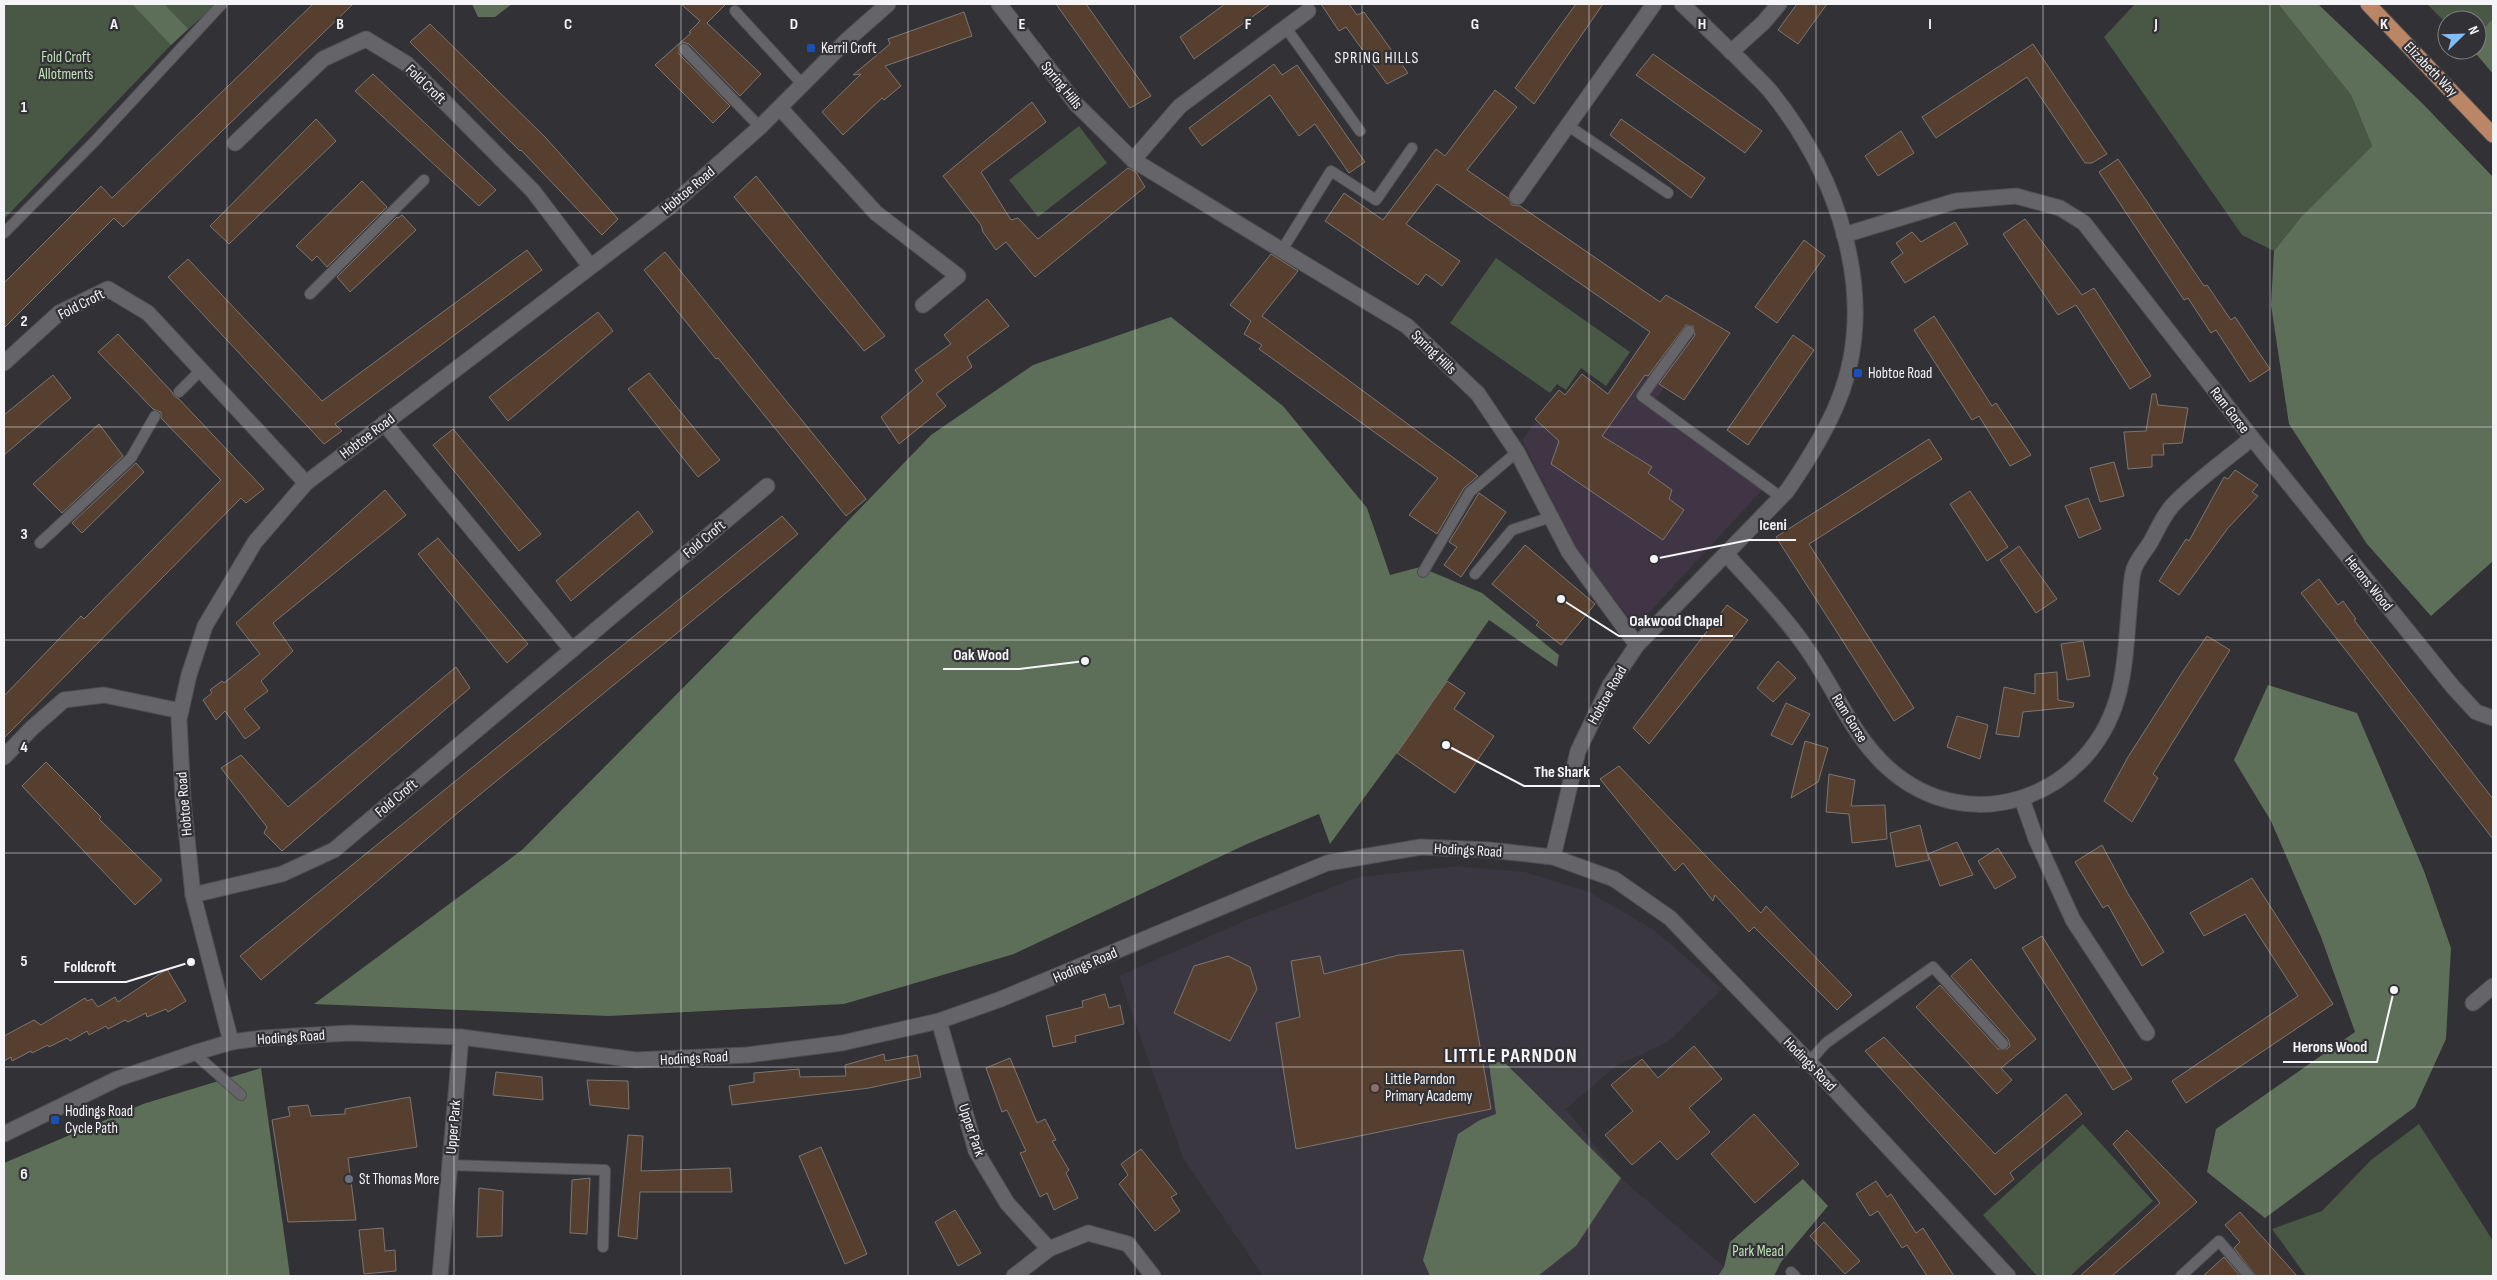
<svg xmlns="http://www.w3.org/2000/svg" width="2497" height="1280" font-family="'Sofia Sans Condensed',sans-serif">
	<rect width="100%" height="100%" fill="#323135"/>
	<polygon fill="#3f3545" points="1642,344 1678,370 1653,403 1764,488 1636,627 1578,552 1522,440 1559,390 1565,395 1582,374 1608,394"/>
	<polygon fill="#3a3741" points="1458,866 1525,872 1589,892 1654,930 1722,989 1668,1042 1616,1066 1566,1109 1621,1178 1724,1267 1718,1276 1263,1276 1183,1158 1119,976 1249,919 1359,877"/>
	<g fill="#495845">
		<polygon points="4,4 216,4 171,45 4,219"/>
		<polygon points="2135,4 2278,4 2351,95 2372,146 2301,217 2274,251 2242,235 2104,37"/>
		<polygon points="2427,4 2493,4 2493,20 2477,35 2477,20 2447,20 2447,24"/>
		<polygon points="1079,126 1107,163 1038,217 1009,180"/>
		<polygon points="1496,258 1630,352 1606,386 1581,368 1566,390 1557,384 1550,393 1450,323"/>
		<polygon points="2083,1124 2153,1201 2070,1276 2037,1276 1983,1215"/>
		<polygon points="2419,1124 2493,1241 2493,1276 2306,1276 2272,1229 2322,1211 2371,1160"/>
	</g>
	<g fill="#5d6f58">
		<polygon points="132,4 164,4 188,29 171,45"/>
		<polygon points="472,4 512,4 495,17 478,17"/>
		<polygon points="2278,4 2318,4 2423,104 2493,177 2493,561 2431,616 2367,544 2289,424 2271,305 2274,251 2301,217 2372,146 2351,95"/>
		<polygon points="2493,19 2493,74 2473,50 2477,50 2477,35"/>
		<polygon points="1171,317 1283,406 1367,508 1390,575 1420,567 1482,593 1559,655 1557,667 1489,620 1397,753 1330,844 1319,814 1247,844 1014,954 844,1004 609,1016 314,1004 522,850 819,551 931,435 1033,365"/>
		<polygon points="2268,685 2357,713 2424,871 2451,948 2446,1039 2415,1107 2265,1218 2207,1172 2216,1129 2355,1032 2321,937 2271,821 2234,760"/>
		<polygon points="1503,1061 1621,1178 1576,1246 1538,1276 1430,1276 1423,1260 1458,1134 1480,1120 1496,1114 1489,1064"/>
		<polygon points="261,1068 290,1276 4,1276 4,1163 143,1104"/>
		<polygon points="1803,1179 1828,1206 1781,1262 1774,1276 1718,1276 1724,1267 1730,1242"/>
	</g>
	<g fill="#563f2e" stroke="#7b7673">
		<polygon points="313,4 353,4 123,227 114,218 4,328 4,283 101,186 112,198"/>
		<polygon points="681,4 726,4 707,23 761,74 740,96 689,44 683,42 679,44 679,54 730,106 713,123 655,65 691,33 689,32 700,21"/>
		<polygon points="1056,4 1086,4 1151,96 1130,108"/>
		<polygon points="1225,4 1270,4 1194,59 1180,37"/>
		<polygon points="1321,4 1349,4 1357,15 1364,12 1408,73 1387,84 1346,27 1339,31"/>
		<polygon points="1576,4 1603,4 1534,104 1515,88"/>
		<polygon points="1797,4 1827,4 1798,44 1778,30"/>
		<polygon points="964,12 972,36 885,66 901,86 884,100 882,98 843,135 822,112 861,74 853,75 890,44 888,39"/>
		<polygon points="430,24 546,138 618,219 602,235 521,150 520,151 410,42"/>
		<polygon points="2033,44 2107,154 2092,163 2085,163 2027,77 1936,138 1922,117"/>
		<polygon points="1653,54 1762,131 1745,153 1636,75"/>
		<polygon points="1274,64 1282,75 1297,65 1365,162 1349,173 1315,124 1299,136 1270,95 1202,146 1189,128"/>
		<polygon points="373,74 496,190 479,206 355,91"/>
		<polygon points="1495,90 1517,107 1467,170 1508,198 1512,205 1520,206 1660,302 1666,295 1730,333 1684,400 1659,384 1695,335 1693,326 1686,325 1648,376 1645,375 1602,436 1652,467 1648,473 1672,490 1669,499 1684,510 1663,540 1551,464 1559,441 1535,419 1559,390 1565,395 1582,374 1608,394 1650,332 1437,184 1406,224 1460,261 1442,286 1426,274 1418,285 1325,221 1344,193 1383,220 1436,149 1445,156"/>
		<polygon points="1032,102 1046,122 981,172 1011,220 1018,218 1038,239 1128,168 1136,172 1145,187 1035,277 1006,242 996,250 983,232 981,225 943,176"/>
		<polygon points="316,119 336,141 229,244 210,226"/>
		<polygon points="1621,119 1705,178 1691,198 1610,135"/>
		<polygon points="1901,131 1914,153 1878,176 1865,156"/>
		<polygon points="2118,159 2204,286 2207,285 2231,320 2235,317 2270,369 2250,382 2216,330 2211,333 2188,298 2184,300 2099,172"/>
		<polygon points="756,176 885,336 864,351 734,197"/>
		<polygon points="362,181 387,207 327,267 317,256 312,261 296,246"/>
		<polygon points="402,215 416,230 350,292 337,277 397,217 398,218"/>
		<polygon points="2025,219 2082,295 2094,288 2151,376 2130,389 2076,305 2058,315 2003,234"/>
		<polygon points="1955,222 1968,244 1905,283 1891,262 1903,253 1896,243 1912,232 1921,242"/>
		<polygon points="1804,240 1825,256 1777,323 1755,307"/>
		<polygon points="527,250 542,270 335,424 342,431 324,444 168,277 188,259 322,401"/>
		<polygon points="665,252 866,499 846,516 718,358 716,359 644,270"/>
		<polygon points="1271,254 1298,271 1262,316 1478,476 1464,488 1437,534 1409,515 1438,478 1259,349 1262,345 1244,334 1251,321 1230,305"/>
		<polygon points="987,299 1009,326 967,357 972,367 936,394 946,406 899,444 881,417 923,381 915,370 951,344 944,335"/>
		<polygon points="598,312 613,331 508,421 489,397"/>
		<polygon points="1934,316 1992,406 1996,403 2031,455 2010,466 1979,416 1972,420 1914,330"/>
		<polygon points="118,334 172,392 174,396 179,399 264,489 246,503 241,498 4,738 4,696 81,616 84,619 221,480 161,418 161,412 153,409 98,352"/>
		<polygon points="1793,335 1814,350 1748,445 1727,430"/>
		<polygon points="649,373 720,460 698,477 628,389"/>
		<polygon points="53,375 71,398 4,455 4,415"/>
		<polygon points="2152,394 2156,394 2158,405 2188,408 2182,443 2163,444 2164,455 2152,455 2152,467 2128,469 2124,432 2146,431"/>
		<polygon points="99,424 123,456 62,513 33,484"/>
		<polygon points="453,429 541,534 519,551 433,445"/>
		<polygon points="1929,439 1942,459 1809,544 1914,708 1894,721 1776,537"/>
		<polygon points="2114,462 2124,496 2100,502 2090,468"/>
		<polygon points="136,463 144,472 82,533 72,523"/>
		<polygon points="2235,470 2258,485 2252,492 2258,496 2228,528 2179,595 2159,581 2186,539 2189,541 2224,477 2228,479"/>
		<polygon points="385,490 406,515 273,623 293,651 261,681 268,691 244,709 260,728 245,739 225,711 216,720 203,700 212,693 210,690 222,681 224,683 260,654 236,623"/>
		<polygon points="1970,491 2008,547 1987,561 1950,504"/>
		<polygon points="1479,493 1506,512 1461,577 1444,565 1457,547 1449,542"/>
		<polygon points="2088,498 2101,529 2079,538 2065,506"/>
		<polygon points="638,511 653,532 571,601 556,581"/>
		<polygon points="782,516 798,534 455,815 261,980 240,956"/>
		<polygon points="438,538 528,644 507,663 418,554"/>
		<polygon points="1525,545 1595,604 1561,645 1536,625 1539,622 1492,584"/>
		<polygon points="2019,546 2057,599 2036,613 2000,560"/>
		<polygon points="2319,579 2338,605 2343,601 2356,619 2354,620 2493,799 2493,839 2301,593"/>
		<polygon points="1727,605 1748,620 1649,744 1633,728"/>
		<polygon points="2207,636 2230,650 2153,774 2158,778 2132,822 2104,801 2128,757 2183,671"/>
		<polygon points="2083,641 2090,676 2067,680 2061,644"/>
		<polygon points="1778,661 1796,678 1773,702 1757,688"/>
		<polygon points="456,667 470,688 282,851 264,833 267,827 221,768 241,755 288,807"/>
		<polygon points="2057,672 2058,700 2074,703 2073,707 2023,712 2019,737 1996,734 2004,687 2035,694 2035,674"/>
		<polygon points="1447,681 1465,693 1454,709 1494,736 1455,793 1397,753"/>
		<polygon points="1786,703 1810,714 1792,745 1771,735"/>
		<polygon points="1957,716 1988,725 1980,759 1947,747"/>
		<polygon points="1805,741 1828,748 1818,782 1791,798"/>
		<polygon points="46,762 101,817 99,819 162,880 135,905 22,786"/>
		<polygon points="1619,766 1761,913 1766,906 1852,995 1837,1010 1754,927 1749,932 1715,895 1713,901 1683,863 1675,871 1600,779"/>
		<polygon points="1829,774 1855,780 1851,806 1885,805 1887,839 1852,843 1849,814 1826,812"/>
		<polygon points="1920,825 1929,860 1896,867 1890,833"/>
		<polygon points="1957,842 1973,875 1940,886 1928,854"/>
		<polygon points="2102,845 2127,892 2164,952 2142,966 2108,905 2103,908 2075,862"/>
		<polygon points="1998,848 2016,877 1995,889 1978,861"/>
		<polygon points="2252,878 2333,1004 2186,1103 2172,1081 2298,996 2245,914 2204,936 2190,913"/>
		<polygon points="2042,936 2132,1079 2113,1090 2022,948"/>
		<polygon points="1463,950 1491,1109 1296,1149 1276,1023 1300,1017 1291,961 1320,956 1324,974 1399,955"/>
		<polygon points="1228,956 1250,967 1257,989 1230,1041 1174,1013 1194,966"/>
		<polygon points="1971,959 2036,1039 2001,1068 2012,1080 1997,1094 1916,1007 1940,985 1998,1049 2007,1049 2010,1046 2008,1039 1951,976"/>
		<polygon points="167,969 186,1001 168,1012 166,1009 147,1017 146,1013 128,1022 125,1020 108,1029 106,1026 89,1035 87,1031 70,1041 67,1038 49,1047 48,1045 32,1053 31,1051 12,1061 11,1057 4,1061 4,1036 34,1020 41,1025 85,998 87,1001 92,999 98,1007 115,997 118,1002"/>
		<polygon points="1105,994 1109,1008 1120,1005 1124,1024 1075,1036 1076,1042 1053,1047 1046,1016 1083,1007 1082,1001"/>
		<polygon points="1884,1037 1995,1154 2066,1094 2082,1114 2010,1173 2014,1179 1995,1195 1865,1051"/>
		<polygon points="1694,1046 1722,1079 1689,1108 1710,1132 1677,1160 1660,1141 1632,1165 1605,1135 1633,1111 1611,1085 1642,1059 1658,1078"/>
		<polygon points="884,1054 885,1061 917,1055 921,1077 869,1088 732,1105 729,1086 754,1082 754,1073 799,1069 800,1077 846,1076 845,1065"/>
		<polygon points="1010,1058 1037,1123 1045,1119 1056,1140 1052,1141 1069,1170 1066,1173 1078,1198 1054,1210 1047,1193 1040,1197 1020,1153 1026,1151 1007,1110 1002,1112 986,1068"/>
		<polygon points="496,1072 542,1077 543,1100 493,1095"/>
		<polygon points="587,1080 628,1081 629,1109 590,1105"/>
		<polygon points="410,1097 417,1147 348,1158 356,1220 288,1222 272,1120 290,1116 288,1107 308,1105 311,1116 345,1114 345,1109"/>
		<polygon points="1754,1114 1799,1164 1755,1203 1711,1154"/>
		<polygon points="2127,1130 2197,1202 2112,1276 2080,1276 2160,1203 2113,1144"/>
		<polygon points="628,1135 643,1136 641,1171 730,1168 732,1192 640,1192 637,1239 618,1236"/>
		<polygon points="821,1147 867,1254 845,1264 799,1156"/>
		<polygon points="1141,1149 1177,1194 1171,1197 1180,1211 1155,1231 1119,1184 1128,1175 1121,1164"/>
		<polygon points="590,1178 587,1234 570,1233 572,1180"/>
		<polygon points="1876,1181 1887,1197 1891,1194 1916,1233 1923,1228 1954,1276 1927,1276 1907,1245 1902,1248 1878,1211 1870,1216 1856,1194"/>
		<polygon points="479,1188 503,1191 502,1236 477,1237"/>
		<polygon points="955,1210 981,1253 958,1266 935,1222"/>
		<polygon points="2240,1212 2297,1276 2256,1276 2234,1248 2240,1242 2225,1225"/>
		<polygon points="1824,1222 1860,1261 1845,1274 1810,1236"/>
		<polygon points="383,1228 385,1251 395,1250 396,1271 364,1274 359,1230"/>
		<polygon points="2224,1257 2240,1276 2203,1276"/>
	</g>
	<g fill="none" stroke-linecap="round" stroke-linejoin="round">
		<defs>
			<g id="lane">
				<polyline points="735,11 803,85"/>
				<polyline points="1286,28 1360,131"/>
				<polyline points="684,49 760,127"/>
				<polyline points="1567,125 1668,193"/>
				<polyline points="4,233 95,141 222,4"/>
				<polyline points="1282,250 1331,171 1376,200 1412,148"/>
				<polyline points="310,294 424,180"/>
				<polyline points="1689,331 1642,396 1782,498"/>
				<polyline points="179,392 201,370"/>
				<polyline points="40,543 131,458 155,416"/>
				<polyline points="1423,572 1470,492 1517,452"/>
				<polyline points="1475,574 1512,530 1551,517"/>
				<polyline points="194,1053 241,1095"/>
				<polyline points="1809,1062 1826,1043 1933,967 2003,1044"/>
				<polyline points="449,1165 605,1170 603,1247"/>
				<polyline points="1791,1272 1795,1276"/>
				<polyline points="2181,1276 2219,1241 2249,1276"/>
			</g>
			<g id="street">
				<polyline points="999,4 1077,105 1133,160 1407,326 1478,394 1517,452 1569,552 1637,645"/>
				<polyline points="1731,52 1764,22 1779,4"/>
				<polyline points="780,108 876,213 958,276 923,305"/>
				<polyline points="235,143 323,59 366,39 407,64 533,191 590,266"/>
				<polyline points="1133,160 1180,106 1308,11"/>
				<polyline points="1517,197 1654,4"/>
				<polyline points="1844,235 1956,201 2016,196 2060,208 2084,223 2252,438 2453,687 2476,712 2493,718"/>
				<polyline points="4,363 59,313 108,289 148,313 306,483"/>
				<polyline points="384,423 572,650"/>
				<path d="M 1726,554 C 1753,584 1782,613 1805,646 C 1834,686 1851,735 1888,768 C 1968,840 2087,799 2117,699 C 2126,669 2127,630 2130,599 C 2131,590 2131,578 2134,569 C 2137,560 2145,551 2150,543 C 2157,531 2163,516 2172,506 C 2194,482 2227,459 2252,438"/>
				<polyline points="4,757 32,728 64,700 104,695 181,711"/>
				<polyline points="2022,799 2036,839 2073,920 2147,1033"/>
				<path d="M 1553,857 L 1578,751 L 1610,685 L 1637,645 L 1787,491 C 1807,462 1826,432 1839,399 C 1880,295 1837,174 1771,92 C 1762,81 1751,72 1742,62 C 1722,43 1702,23 1682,4"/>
				<polyline points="193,895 282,874 334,850 767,486"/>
				<polyline points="2473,1003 2493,986"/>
				<polyline points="939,1021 976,1151 1007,1203 1049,1249"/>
				<polyline points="231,1042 193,895 183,800 179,719 189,675 205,626 255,542 306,483 672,205 760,127 846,41 888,4"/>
				<polyline points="4,1134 117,1079 194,1053 231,1042 262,1038 350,1033 461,1037 636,1060 747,1055 842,1043 939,1021 1001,999 1327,863 1421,847 1490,850 1553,857 1614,879 1670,918 1809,1062 2008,1276"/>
				<polyline points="440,1276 461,1037"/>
				<polyline points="1014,1276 1049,1249 1088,1233 1128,1244 1153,1276"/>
			</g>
			<polyline id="primary" points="2368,4 2493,135"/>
		</defs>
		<use href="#lane" stroke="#4f4e51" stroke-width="12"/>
		<use href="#street" stroke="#4f4e51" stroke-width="17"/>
		<use href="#primary" stroke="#4f4e51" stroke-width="17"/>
		<use href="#lane" stroke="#656469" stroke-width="10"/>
		<use href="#street" stroke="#656469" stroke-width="15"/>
		<use href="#primary" stroke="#ba8665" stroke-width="15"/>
	</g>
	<path fill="none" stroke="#f5f4f7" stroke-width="1" stroke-opacity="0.55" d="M 227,4 L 227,1276M 454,4 L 454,1276M 681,4 L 681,1276M 908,4 L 908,1276M 1135,4 L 1135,1276M 1362,4 L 1362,1276M 1589,4 L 1589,1276M 1816,4 L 1816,1276M 2043,4 L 2043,1276M 2270,4 L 2270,1276M 4,213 L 2493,213M 4,427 L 2493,427M 4,640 L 2493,640M 4,853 L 2493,853M 4,1067 L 2493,1067"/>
	<g fill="#1a4fb4" stroke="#323135" stroke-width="2">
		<rect x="806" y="43" width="10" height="10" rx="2.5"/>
		<rect x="1853" y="368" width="10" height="10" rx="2.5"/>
		<rect x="50" y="1115" width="10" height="10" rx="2.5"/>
	</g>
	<circle fill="#8d6e63" stroke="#323135" stroke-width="2" cx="1375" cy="1088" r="5"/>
	<circle fill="#6b7280" stroke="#323135" stroke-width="2" cx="349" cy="1179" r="5"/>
	<g text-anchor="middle" stroke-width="4.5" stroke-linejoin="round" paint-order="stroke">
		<g font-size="15" fill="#f5f4f7" stroke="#323135" text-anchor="start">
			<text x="821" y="53">Kerril Croft</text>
			<text x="1868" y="378">Hobtoe Road</text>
			<text x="1385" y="1084">Little Parndon<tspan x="1385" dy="17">Primary Academy</tspan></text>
			<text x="65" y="1116">Hodings Road<tspan x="65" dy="17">Cycle Path</tspan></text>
			<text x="359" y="1184">St Thomas More</text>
		</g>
		<g font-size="15" fill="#bfe3b6" stroke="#323135">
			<text x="66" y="62">Fold Croft<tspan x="66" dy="17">Allotments</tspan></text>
			<text x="1758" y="1256">Park Mead</text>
		</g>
		<g font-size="15" fill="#f5f4f7" stroke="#323135">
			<text transform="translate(2431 69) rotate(46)" y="5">Elizabeth Way</text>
			<text transform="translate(426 84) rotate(44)" y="5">Fold Croft</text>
			<text transform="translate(1062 85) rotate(51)" y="5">Spring Hills</text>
			<text transform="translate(688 190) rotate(-40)" y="5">Hobtoe Road</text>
			<text transform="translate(81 304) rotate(-27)" y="5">Fold Croft</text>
			<text transform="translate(1434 352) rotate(44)" y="5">Spring Hills</text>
			<text transform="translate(2230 410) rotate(52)" y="5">Ram Gorse</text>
			<text transform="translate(367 436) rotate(-37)" y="5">Hobtoe Road</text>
			<text transform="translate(704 539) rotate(-40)" y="5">Fold Croft</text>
			<text transform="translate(2369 583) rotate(51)" y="5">Herons Wood</text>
			<text transform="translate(1607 695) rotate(-61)" y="5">Hobtoe Road</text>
			<text transform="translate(1850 718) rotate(58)" y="5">Ram Gorse</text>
			<text transform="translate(396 798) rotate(-40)" y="5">Fold Croft</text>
			<text transform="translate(184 804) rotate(-95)" y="5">Hobtoe Road</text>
			<text transform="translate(1468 850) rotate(3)" y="5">Hodings Road</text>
			<text transform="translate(1085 965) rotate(-23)" y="5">Hodings Road</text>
			<text transform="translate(291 1037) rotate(-4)" y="5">Hodings Road</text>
			<text transform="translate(694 1058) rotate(-3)" y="5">Hodings Road</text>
			<text transform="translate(1810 1064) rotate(46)" y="5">Hodings Road</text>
			<text transform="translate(453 1127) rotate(-85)" y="5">Upper Park</text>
			<text transform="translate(972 1130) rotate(71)" y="5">Upper Park</text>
		</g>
		<g font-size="16" letter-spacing="1" fill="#f5f4f7" stroke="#323135">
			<text x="1377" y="63">SPRING HILLS</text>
		</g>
		<g font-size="20" font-weight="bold" letter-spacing="1" fill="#f5f4f7" stroke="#323135">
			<text x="1511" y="1062">LITTLE PARNDON</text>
		</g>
	</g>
	<g font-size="16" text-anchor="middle" font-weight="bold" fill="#f5f4f7" stroke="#323135" stroke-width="4.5" stroke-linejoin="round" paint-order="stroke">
		<text x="114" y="29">A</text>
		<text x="340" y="29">B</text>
		<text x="568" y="29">C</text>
		<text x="794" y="29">D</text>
		<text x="1022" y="29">E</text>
		<text x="1248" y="29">F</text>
		<text x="1475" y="29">G</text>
		<text x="1702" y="29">H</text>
		<text x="1930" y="29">I</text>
		<text x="2156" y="29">J</text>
		<text x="2384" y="29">K</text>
		<text x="24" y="112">1</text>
		<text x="24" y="326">2</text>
		<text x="24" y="539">3</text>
		<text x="24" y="752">4</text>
		<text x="24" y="966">5</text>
		<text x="24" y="1179">6</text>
	</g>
	<path fill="none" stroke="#f5f4f7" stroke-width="2" d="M1654 559L1749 540H1796M1561 599L1619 636H1733M1085 661L1019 669H943M1446 745L1524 786H1600M191 962L126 982H54M2394 990L2377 1062H2283"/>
	<g fill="#f5f4f7" stroke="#323135" stroke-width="2">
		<circle cx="1654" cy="559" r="5"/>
		<circle cx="1561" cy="599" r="5"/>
		<circle cx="1085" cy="661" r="5"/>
		<circle cx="1446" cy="745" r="5"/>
		<circle cx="191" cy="962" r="5"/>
		<circle cx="2394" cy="990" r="5"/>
	</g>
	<g font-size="16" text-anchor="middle" font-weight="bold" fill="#f5f4f7" stroke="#323135" stroke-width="4.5" stroke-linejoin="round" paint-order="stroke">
		<text x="1773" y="530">Iceni</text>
		<text x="1676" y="626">Oakwood Chapel</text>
		<text x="981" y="660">Oak Wood</text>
		<text x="1562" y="777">The Shark</text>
		<text x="90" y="972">Foldcroft</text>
		<text x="2330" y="1052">Herons Wood</text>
	</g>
	<rect width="2497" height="1280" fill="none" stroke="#f5f4f7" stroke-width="10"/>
	<g transform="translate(2462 35) rotate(67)"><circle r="24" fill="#323135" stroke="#807f83"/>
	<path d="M0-4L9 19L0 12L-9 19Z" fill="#7ebef9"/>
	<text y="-8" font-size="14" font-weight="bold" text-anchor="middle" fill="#f5f4f7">N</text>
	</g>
</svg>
